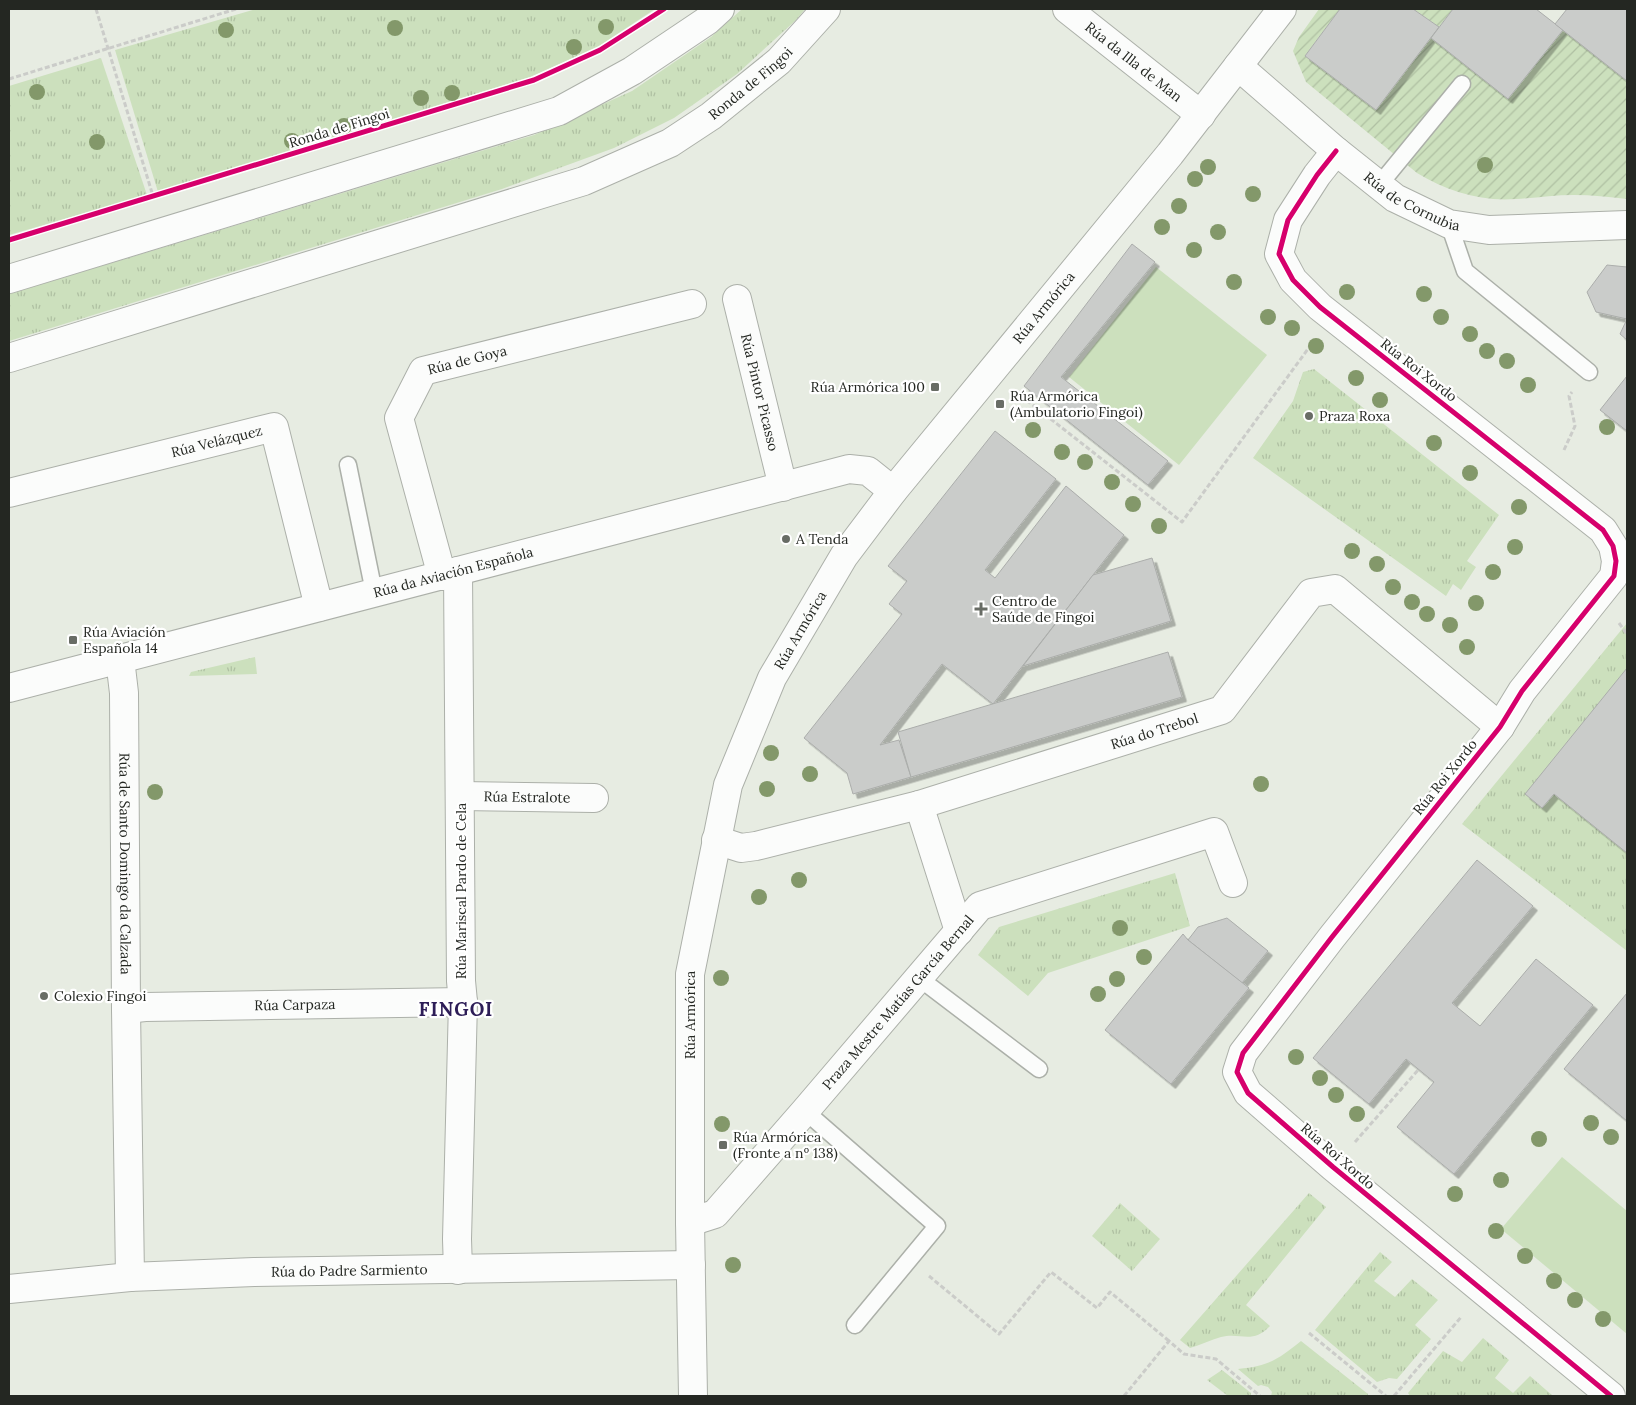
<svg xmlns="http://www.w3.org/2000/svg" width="1636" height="1405" font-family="Lora,serif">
	<defs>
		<pattern id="grass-tufts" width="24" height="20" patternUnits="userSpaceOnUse" patternTransform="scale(1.25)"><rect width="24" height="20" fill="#cce0bd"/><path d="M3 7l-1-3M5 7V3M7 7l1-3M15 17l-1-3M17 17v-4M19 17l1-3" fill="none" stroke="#afc0a2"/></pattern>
		<pattern id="garden-furrows" width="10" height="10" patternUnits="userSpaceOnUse" patternTransform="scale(1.25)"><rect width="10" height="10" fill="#cce0bd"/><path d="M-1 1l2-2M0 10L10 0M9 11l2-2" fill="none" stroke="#afc0a2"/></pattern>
		<filter id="shadow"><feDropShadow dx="4.5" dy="4.5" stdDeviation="0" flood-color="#0004"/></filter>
	</defs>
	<rect width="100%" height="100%" fill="#e7ece2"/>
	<g fill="url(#grass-tufts)">
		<polygon points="256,9 655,9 596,48 530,77 158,192 115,50"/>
		<polygon points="742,9 805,9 796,20 737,74 674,118 614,148 502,189 9,341 9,294 534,135 632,91 711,37"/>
		<polygon points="101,58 147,195 9,235 9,86"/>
		<polygon points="1314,369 1499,515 1467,561 1476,567 1461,590 1453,584 1446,596 1253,458 1293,401 1303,372"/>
		<polygon points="1627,623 1627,951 1462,824"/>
		<polygon points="255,657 257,674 189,676 191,672"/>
		<polygon points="1175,873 1190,926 1048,973 1028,996 978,955 999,927"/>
		<path d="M 1309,1193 L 1326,1207 L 1246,1305 L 1270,1326 C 1252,1345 1241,1332 1221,1337 C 1211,1340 1200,1345 1190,1348 L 1180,1340 Z"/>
		<polygon points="1120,1203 1160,1239 1132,1271 1092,1236"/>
		<polygon points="1380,1252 1392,1262 1374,1281 1395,1297 1412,1279 1438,1300 1415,1325 1431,1339 1397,1379 1389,1378 1377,1382 1315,1330"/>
		<polygon points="1483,1338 1509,1360 1495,1378 1513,1393 1530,1376 1553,1396 1410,1396 1408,1393 1443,1351 1462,1362"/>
		<path d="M 1301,1341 L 1368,1394 L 1368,1396 L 1271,1396 L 1272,1392 L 1268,1387 L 1261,1385 L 1258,1386 L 1238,1369 C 1269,1366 1277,1360 1301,1341 Z"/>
		<polygon points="1222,1370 1251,1393 1251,1396 1228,1396 1207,1380"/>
	</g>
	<g fill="url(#garden-furrows)">
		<path d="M 1319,9 L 1340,9 L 1305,56 L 1376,110 L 1431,38 L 1508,98 L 1563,30 L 1627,81 L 1627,199 C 1609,197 1592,195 1574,195 C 1554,195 1535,198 1516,199 C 1481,202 1447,191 1417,173 L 1306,82 L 1293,51 L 1299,37 Z"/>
		<polygon points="1413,9 1453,9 1439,27"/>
	</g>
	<g fill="#cce0bd">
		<polygon points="1156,267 1267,355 1179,465 1069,377"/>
		<polygon points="1562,1157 1627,1211 1627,1334 1501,1229"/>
	</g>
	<g fill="#caccca" stroke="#abadab" filter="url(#shadow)">
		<polygon points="1340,9 1413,9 1439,27 1376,110 1305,56"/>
		<polygon points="1453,9 1536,9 1563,30 1508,99 1431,38"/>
		<polygon points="1567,9 1627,9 1627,81 1555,24"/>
		<polygon points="1132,244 1155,262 1061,377 1168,461 1148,485 1024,386"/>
		<polygon points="1607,265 1627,267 1627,340 1620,334 1627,319 1596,312 1587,292"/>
		<polygon points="1627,376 1627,431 1600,410"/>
		<polygon points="995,431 1056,479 985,570 995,578 1066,486 1124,535 993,704 942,664 880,745 899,740 911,777 853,794 847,773 804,738 902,614 889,604 907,581 888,566"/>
		<polygon points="1152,558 1171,621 1023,666 1093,575"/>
		<polygon points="1168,652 1182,697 911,777 898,732"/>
		<polygon points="1627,668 1627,853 1554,794 1542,808 1525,794"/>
		<polygon points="1477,860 1533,906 1452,1003 1480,1026 1536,959 1593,1005 1454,1174 1397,1127 1434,1082 1406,1059 1369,1104 1313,1058"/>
		<polygon points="1227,918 1268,951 1242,983 1188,940 1198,927"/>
		<polygon points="1183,934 1188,940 1249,988 1171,1084 1105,1030"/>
		<polygon points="1627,993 1627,1121 1564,1069"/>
	</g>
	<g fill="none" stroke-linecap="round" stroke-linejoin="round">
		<defs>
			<g id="service">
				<polyline points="1380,184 1462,84"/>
				<polyline points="1449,224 1465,271 1589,372"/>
				<polyline points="348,465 374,592"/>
				<polyline points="919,978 1039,1069"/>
				<polyline points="805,1111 937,1226 855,1325"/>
			</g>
			<g id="minor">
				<path id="s1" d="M 1067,9 L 1201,115"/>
				<path id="s2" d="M 1238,66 L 1336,151 L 1395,198 L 1449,224 L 1489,230 L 1627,225"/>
				<polyline points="1336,151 1317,175 1288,220 1279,254 1293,280 1320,307 1603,530 1613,546 1616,561 1614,576 1522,691 1500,727 1332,937 1243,1053 1237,1072 1248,1093 1333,1167 1611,1396"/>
				<polyline points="9,279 559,111 632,71 708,20 720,9"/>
				<path id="s3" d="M 737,299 L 783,487"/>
				<path id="s4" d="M 9,358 L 584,181 L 670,143 L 711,116 L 779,61 L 826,9"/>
				<path id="s5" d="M 9,493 L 274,427 L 319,607"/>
				<path id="s6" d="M 442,576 L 399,418 L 423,371 L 692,304"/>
				<path id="s7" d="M 120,659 L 124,693 L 126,1009 L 130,1277"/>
				<path id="s8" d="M 9,688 L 849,469 L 868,471 L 893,491"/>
				<path id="s9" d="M 461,796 L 594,798"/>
				<polyline points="919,805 959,931"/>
				<path id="s10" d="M 716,840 L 741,848 L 756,846 L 919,805 L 1222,710 L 1311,593 L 1335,589 L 1500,727"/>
				<path id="s11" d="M 126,1009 L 145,1007 L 463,1002"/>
				<path id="s12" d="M 690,1222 L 715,1214 L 805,1111 L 980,906 L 1214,832 L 1233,883"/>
				<polyline points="458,1270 457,1239 463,1002 461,981 458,571"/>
				<path id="s13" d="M 9,1289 L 130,1277 L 254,1272 L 691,1265"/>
				<path id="s14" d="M 693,1396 L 690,1222 L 690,974 L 728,785 L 772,678 L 844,556 L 893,491 L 1170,154 L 1282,9"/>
			</g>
		</defs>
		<use href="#service" stroke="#acb0a9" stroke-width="19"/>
		<use href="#minor" stroke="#acb0a9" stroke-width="30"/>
		<g stroke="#cbccc9" stroke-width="3" stroke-dasharray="5 2.5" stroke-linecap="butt">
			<polyline points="96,9 153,196"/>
			<polyline points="9,79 236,9"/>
			<polyline points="1015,391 1182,522 1313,342"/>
			<polyline points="1564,450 1575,426 1569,396 1572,392"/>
			<polyline points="1619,623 1627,634"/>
			<polyline points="1355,1142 1419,1069"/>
			<polyline points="929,1276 999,1334 1051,1272 1097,1308 1110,1292 1169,1341"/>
			<polyline points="1309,1333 1386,1396"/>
			<polyline points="1124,1396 1169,1341 1184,1354 1216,1359 1260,1396"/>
			<polyline points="1394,1396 1462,1316"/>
		</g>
		<use href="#service" stroke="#fbfcfb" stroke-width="16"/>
		<use href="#minor" stroke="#fbfcfb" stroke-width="28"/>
		<defs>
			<g id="cycleway">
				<polyline points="1336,151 1317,175 1288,220 1279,254 1293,280 1320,307 1603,530 1613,546 1616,561 1614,576 1522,691 1500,727 1332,937 1243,1053 1237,1072 1248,1093 1333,1167 1611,1396"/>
				<polyline points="9,240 534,80 600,50 664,9"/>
			</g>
		</defs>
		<use href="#cycleway" stroke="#fff" stroke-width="8"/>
		<use href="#cycleway" stroke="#d6006c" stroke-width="5"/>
	</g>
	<g fill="#83986a">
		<circle cx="606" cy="27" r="8"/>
		<circle cx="395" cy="28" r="8"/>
		<circle cx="226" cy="30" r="8"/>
		<circle cx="574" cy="47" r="8"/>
		<circle cx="37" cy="92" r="8"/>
		<circle cx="452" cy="93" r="8"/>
		<circle cx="421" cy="98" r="8"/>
		<circle cx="344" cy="126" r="8"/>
		<circle cx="292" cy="141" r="8"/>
		<circle cx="97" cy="142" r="8"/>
		<circle cx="1485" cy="165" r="8"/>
		<circle cx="1208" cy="167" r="8"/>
		<circle cx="1195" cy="179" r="8"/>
		<circle cx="1253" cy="194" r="8"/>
		<circle cx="1179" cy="206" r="8"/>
		<circle cx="1162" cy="227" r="8"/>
		<circle cx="1218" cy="232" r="8"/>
		<circle cx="1194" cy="250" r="8"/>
		<circle cx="1234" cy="282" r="8"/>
		<circle cx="1347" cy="292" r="8"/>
		<circle cx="1424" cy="294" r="8"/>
		<circle cx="1268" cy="317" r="8"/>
		<circle cx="1441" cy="317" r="8"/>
		<circle cx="1292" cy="328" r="8"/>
		<circle cx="1470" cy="334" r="8"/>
		<circle cx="1316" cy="346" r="8"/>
		<circle cx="1487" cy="351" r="8"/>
		<circle cx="1507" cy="361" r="8"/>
		<circle cx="1356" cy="378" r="8"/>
		<circle cx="1528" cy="385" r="8"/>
		<circle cx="1380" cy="400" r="8"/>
		<circle cx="1607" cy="427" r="8"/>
		<circle cx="1033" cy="430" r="8"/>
		<circle cx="1434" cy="443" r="8"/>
		<circle cx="1062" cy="452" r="8"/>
		<circle cx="1085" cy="462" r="8"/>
		<circle cx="1470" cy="473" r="8"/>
		<circle cx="1112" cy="482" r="8"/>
		<circle cx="1133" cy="504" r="8"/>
		<circle cx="1519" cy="507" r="8"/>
		<circle cx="1159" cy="526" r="8"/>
		<circle cx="1515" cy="547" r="8"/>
		<circle cx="1352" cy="551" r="8"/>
		<circle cx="1377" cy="564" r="8"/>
		<circle cx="1493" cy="572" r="8"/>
		<circle cx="1393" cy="587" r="8"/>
		<circle cx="1412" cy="602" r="8"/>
		<circle cx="1476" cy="603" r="8"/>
		<circle cx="1427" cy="614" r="8"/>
		<circle cx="1450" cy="625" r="8"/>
		<circle cx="1467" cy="647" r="8"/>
		<circle cx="771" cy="753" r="8"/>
		<circle cx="810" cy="774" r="8"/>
		<circle cx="1261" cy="784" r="8"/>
		<circle cx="767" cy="789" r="8"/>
		<circle cx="155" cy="792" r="8"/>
		<circle cx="799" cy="880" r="8"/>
		<circle cx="759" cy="897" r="8"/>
		<circle cx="1120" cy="928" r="8"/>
		<circle cx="1144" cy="957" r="8"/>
		<circle cx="721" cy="978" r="8"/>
		<circle cx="1117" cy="979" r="8"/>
		<circle cx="1098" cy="994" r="8"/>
		<circle cx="1296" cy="1057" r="8"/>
		<circle cx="1320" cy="1078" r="8"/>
		<circle cx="1336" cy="1095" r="8"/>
		<circle cx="1357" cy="1114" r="8"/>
		<circle cx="1591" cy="1123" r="8"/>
		<circle cx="722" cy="1124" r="8"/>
		<circle cx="1611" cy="1137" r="8"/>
		<circle cx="1539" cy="1139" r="8"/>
		<circle cx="1501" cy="1180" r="8"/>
		<circle cx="1455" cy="1194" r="8"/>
		<circle cx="1496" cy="1231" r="8"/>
		<circle cx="1525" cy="1256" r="8"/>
		<circle cx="733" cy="1265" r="8"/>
		<circle cx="1554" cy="1281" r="8"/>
		<circle cx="1575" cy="1300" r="8"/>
		<circle cx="1603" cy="1319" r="8"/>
	</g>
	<g fill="#686c65" stroke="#fff" stroke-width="2">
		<rect x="930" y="382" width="10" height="10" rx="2.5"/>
		<rect x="995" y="399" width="10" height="10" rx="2.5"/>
		<circle cx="1309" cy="416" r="5"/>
		<circle cx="786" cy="539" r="5"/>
		<path d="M978.5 601.5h5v5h5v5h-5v5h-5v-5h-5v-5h5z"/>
		<rect x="68" y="635" width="10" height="10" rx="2.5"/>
		<circle cx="44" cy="996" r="5"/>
		<rect x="718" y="1140" width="10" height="10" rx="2.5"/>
	</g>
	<g text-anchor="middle" stroke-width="4.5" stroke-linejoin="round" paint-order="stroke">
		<g font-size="14" fill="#242722" stroke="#fff">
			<text dy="5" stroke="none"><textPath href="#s1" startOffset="85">Rúa da Illa de Man</textPath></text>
			<text dy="5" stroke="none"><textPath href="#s4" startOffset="796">Ronda de Fingoi</textPath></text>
			<text transform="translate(339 128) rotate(-17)" y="5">Ronda de Fingoi</text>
			<text dy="5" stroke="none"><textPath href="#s2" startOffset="222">Rúa de Cornubia</textPath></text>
			<text dy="5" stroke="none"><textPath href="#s14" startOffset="1191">Rúa Armórica</textPath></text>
			<text dy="5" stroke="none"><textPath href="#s6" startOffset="262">Rúa de Goya</textPath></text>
			<text transform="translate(1419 370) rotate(38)" y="5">Rúa Roi Xordo</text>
			<text dy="5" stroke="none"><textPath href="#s3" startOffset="96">Rúa Pintor Picasso</textPath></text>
			<text dy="5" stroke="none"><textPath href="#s5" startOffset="214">Rúa Velázquez</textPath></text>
			<text dy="5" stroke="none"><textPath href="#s8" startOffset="459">Rúa da Aviación Española</textPath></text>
			<text dy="5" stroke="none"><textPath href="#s14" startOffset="786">Rúa Armórica</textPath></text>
			<text dy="5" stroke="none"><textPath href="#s10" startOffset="456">Rúa do Trebol</textPath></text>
			<text transform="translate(1445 777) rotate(-51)" y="5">Rúa Roi Xordo</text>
			<text dy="5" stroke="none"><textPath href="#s9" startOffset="66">Rúa Estralote</textPath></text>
			<text dy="5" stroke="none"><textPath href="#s7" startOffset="205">Rúa de Santo Domingo da Calzada</textPath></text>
			<text transform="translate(461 891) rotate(-90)" y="5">Rúa Mariscal Pardo de Cela</text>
			<text dy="5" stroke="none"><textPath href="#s12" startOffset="306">Praza Mestre Matías García Bernal</textPath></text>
			<text dy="5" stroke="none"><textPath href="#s11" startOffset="169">Rúa Carpaza</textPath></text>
			<text dy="5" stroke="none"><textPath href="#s14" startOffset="381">Rúa Armórica</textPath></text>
			<text transform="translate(1338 1156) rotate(41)" y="5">Rúa Roi Xordo</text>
			<text dy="5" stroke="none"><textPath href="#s13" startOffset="341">Rúa do Padre Sarmiento</textPath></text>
		</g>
		<g font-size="14" fill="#242722" stroke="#fff" text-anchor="start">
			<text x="925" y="392" text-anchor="end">Rúa Armórica 100</text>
			<text x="1010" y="401">Rúa Armórica<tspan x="1010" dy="16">(Ambulatorio Fingoi)</tspan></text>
			<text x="1319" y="421">Praza Roxa</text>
			<text x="796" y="544">A Tenda</text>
			<text x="992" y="606">Centro de<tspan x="992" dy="16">Saúde de Fingoi</tspan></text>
			<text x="83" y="637">Rúa Aviación<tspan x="83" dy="16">Española 14</tspan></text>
			<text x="54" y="1001">Colexio Fingoi</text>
			<text x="733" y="1142">Rúa Armórica<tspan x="733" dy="16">(Fronte a nº 138)</tspan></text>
		</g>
		<g font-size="19" font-weight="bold" letter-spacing="1" fill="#2d1d57" stroke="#fff">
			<text x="456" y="1016">FINGOI</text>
		</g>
	</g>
	<rect width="1636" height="1405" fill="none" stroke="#242722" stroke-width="20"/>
</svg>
